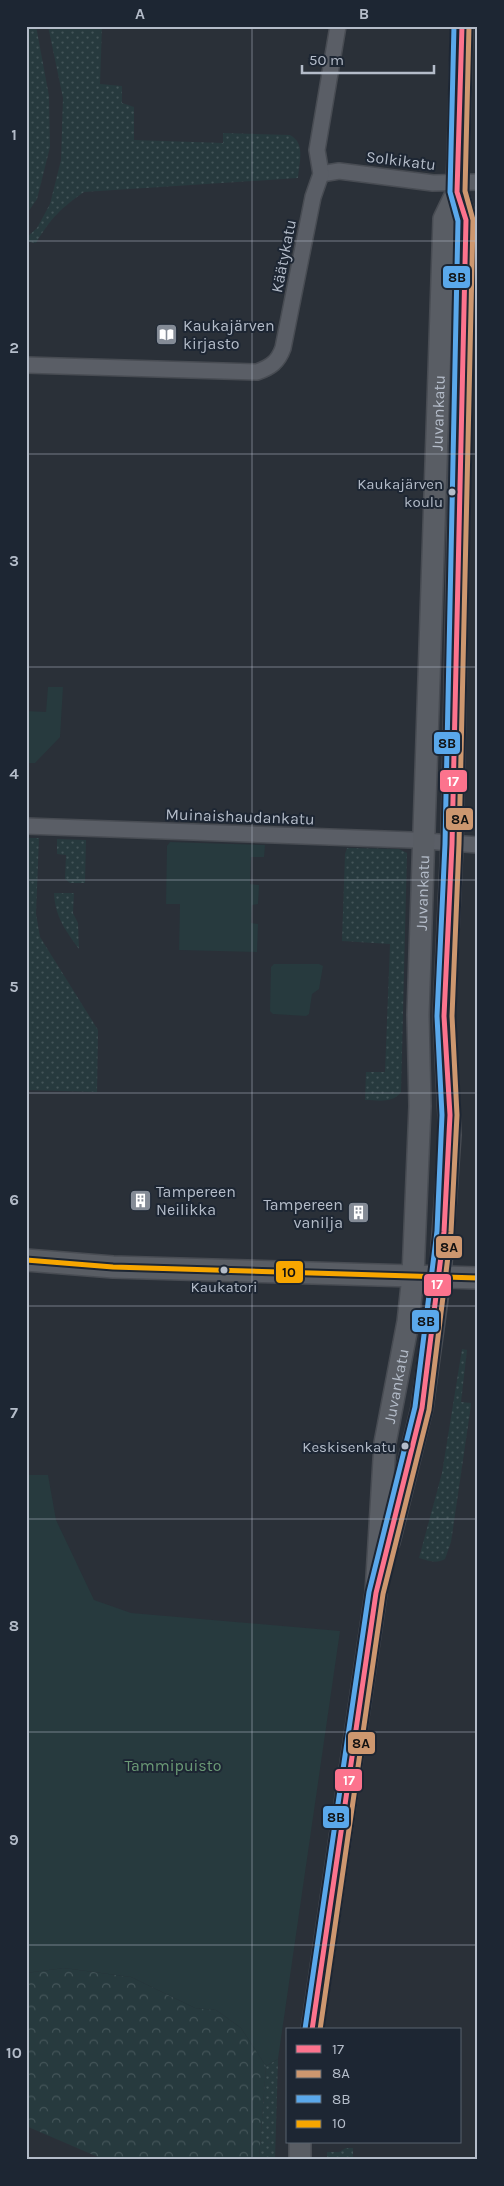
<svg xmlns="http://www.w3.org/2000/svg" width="504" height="2186" font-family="Karla,sans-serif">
	<defs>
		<pattern id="grass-dots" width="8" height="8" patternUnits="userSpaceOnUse" patternTransform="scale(1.25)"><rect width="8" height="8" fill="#273a3e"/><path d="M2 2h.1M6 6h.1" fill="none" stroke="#445559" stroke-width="1.8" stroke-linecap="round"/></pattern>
		<pattern id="forest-crowns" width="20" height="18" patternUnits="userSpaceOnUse" patternTransform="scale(1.25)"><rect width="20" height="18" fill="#273a3e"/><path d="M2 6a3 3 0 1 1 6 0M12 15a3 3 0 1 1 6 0" fill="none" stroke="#445559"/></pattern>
	</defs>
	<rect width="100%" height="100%" fill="#2a3038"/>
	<g fill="url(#grass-dots)">
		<polygon points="26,26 36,26 49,96 50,147 37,199 26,215"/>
		<path d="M 48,26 L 102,26 L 100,84 L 122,86 L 122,103 L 134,107 L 134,140 L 223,143 L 223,133 L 290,135 C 306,143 299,163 298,178 L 84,192 C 61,208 51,218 36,243 L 29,242 L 26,238 L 37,228 L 50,204 L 61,160 L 63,98 Z"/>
		<polygon points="29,838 39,838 36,914 40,937 98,1030 97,1092 26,1090 26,895"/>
		<polygon points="57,839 86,840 85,883 70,883 65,879 66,855 57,854"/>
		<path d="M 347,848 L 399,849 L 407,853 L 401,1092 C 392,1104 378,1100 365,1100 L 366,1072 L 385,1072 L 390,944 L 342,941 L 345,854 Z"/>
		<path d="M 54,893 L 74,893 L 73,913 L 78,923 L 79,949 C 66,931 55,917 54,893 Z"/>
		<path d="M 462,1349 L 467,1350 L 461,1402 L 471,1403 L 471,1405 L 451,1542 L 445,1559 C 436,1564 429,1561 419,1558 L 442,1473 Z"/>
		<polygon points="278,2059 275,2160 259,2160 266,2066"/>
		<polygon points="346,2148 353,2148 353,2160 327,2160 327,2152 339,2152"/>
	</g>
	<polygon fill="url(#forest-crowns)" points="64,1968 131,1977 195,2008 216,2010 241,2028 266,2066 259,2160 105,2160 26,2126 26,1973"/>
	<g fill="#273a3e">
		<polygon points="48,687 63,687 60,737 35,763 26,763 26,711 46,712"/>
		<polygon points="170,842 265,845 264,857 251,857 250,884 259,885 258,904 252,905 251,923 258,924 257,952 179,950 180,904 166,904 167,846"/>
		<polygon points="274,964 319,964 323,966 319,989 312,994 309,1014 306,1016 273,1014 270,1011 271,967"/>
		<polygon points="26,1475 48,1475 56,1520 94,1600 131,1613 340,1631 278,2059 266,2066 241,2028 216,2010 195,2008 131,1977 64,1968 26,1973"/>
	</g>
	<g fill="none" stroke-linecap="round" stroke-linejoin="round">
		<defs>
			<g id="street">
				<polyline points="321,174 339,171 433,183 478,182"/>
				<path d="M 26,365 L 257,372 C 271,367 278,362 283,348 L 313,197 L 321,174 L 317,150 L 338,26"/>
				<polyline points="26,826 412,840 478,845"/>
			</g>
			<g id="secondary">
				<polyline points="26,1260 113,1267 478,1278"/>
				<polyline points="389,1542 422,1408 440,1277 450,1135 444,1016 452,844 461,387 466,220 457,192 462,26"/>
				<path id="s1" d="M 312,2030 L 376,1593 L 385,1443 L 408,1322 L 413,1276 L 420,1106 L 418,1015 L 444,219 L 457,192"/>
				<polyline points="300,2160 300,2142"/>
			</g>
		</defs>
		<use href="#street" stroke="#484c53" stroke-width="18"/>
		<use href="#secondary" stroke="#484c53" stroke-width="24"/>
		<use href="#street" stroke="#5a5e66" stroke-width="15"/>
		<use href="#secondary" stroke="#595d64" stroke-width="21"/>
		<defs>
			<polyline id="bus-1" points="312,2030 376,1593 422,1408 444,1232 450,1115 444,1016 452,844 466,220 457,192 462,26"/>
			<polyline id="bus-2" points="320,2030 383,1594 429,1410 451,1232 457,1115 452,1016 459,844 473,220 465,191 469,26"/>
			<polyline id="bus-3" points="305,2029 369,1592 415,1407 437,1231 442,1115 437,1016 445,844 458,221 450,192 454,26"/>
			<polyline id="bus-4" points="26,1260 113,1267 478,1278"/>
		</defs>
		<use href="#bus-1" stroke="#1d2633" stroke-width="9"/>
		<use href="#bus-2" stroke="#1d2633" stroke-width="9"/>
		<use href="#bus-3" stroke="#1d2633" stroke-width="9"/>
		<use href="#bus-4" stroke="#1d2633" stroke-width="9"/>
		<use href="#bus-1" stroke="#fc738d" stroke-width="5"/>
		<use href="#bus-2" stroke="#cd976f" stroke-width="5"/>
		<use href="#bus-3" stroke="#5aa8eb" stroke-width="5"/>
		<use href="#bus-4" stroke="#f7a600" stroke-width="5"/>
	</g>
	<path fill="none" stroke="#b4bcc9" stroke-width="1" stroke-opacity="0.55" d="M 252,26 L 252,2160M 26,241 L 478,241M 26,454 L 478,454M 26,667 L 478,667M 26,880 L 478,880M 26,1093 L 478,1093M 26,1306 L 478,1306M 26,1519 L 478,1519M 26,1732 L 478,1732M 26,1945 L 478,1945"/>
	<defs>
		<symbol id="library-square" viewBox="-11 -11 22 22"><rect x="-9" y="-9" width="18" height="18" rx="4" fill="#848b96" stroke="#1d2633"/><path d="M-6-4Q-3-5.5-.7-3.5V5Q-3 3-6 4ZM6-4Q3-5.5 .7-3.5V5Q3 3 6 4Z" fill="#fff"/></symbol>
		<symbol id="building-square" viewBox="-11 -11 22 22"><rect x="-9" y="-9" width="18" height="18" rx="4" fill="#848b96" stroke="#1d2633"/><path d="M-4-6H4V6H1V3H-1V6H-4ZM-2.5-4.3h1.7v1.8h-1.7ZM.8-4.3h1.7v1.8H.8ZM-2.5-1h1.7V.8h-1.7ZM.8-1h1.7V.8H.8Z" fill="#fff"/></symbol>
	</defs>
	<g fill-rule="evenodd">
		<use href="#library-square" x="154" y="322" width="25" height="25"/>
		<use href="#building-square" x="128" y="1188" width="25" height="25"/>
		<use href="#building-square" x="346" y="1200" width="25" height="25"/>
	</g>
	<g fill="#b4bcc9" stroke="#1d2633" stroke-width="2">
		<circle cx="452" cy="492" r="4.5"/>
		<circle cx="224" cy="1270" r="4.5"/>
		<circle cx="405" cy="1446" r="4.5"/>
	</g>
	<g text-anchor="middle" stroke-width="4" stroke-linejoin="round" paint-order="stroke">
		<g font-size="15" fill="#b4bcc9" stroke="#1d2633" text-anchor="end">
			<text x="443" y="489">Kaukajärven<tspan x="443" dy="18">koulu</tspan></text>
			<text x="224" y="1292" text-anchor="middle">Kaukatori</text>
			<text x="396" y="1452">Keskisenkatu</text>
		</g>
		<g font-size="16" fill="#b4bcc9" stroke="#1d2633">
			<text transform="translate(401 160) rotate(7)" y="6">Solkikatu</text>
			<text transform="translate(283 256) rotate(-79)" y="6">Käätykatu</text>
			<text dy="6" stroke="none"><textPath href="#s1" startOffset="1625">Juvankatu</textPath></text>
			<text transform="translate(240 816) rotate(2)" y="6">Muinaishaudankatu</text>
			<text dy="6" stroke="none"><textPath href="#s1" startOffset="1145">Juvankatu</textPath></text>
			<text dy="6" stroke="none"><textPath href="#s1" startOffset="650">Juvankatu</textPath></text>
		</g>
		<g font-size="16" fill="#b4bcc9" stroke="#1d2633" text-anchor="start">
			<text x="183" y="331">Kaukajärven<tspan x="183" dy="18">kirjasto</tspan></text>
			<text x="156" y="1197">Tampereen<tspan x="156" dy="18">Neilikka</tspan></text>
			<text x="343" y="1210" text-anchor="end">Tampereen<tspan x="343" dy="18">vanilja</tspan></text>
		</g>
		<g font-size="16" fill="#6b9a76" stroke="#1d2633">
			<text x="173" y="1771">Tammipuisto</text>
		</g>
	</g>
	<g stroke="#1d2633" stroke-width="2">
		<rect x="442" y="265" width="29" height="24" rx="5" fill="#5aa8eb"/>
		<rect x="433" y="731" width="28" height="24" rx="5" fill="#5aa8eb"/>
		<rect x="439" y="769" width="29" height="24" rx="5" fill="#fc738d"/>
		<rect x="445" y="807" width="29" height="24" rx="5" fill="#cd976f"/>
		<rect x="435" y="1235" width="28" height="24" rx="5" fill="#cd976f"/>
		<rect x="275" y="1260" width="29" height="24" rx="5" fill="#f7a600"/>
		<rect x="423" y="1273" width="29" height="24" rx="5" fill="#fc738d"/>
		<rect x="411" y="1309" width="29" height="24" rx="5" fill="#5aa8eb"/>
		<rect x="347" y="1731" width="29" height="24" rx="5" fill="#cd976f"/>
		<rect x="334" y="1768" width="29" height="24" rx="5" fill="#fc738d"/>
		<rect x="322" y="1805" width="28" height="24" rx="5" fill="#5aa8eb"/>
	</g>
	<g font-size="14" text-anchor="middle" font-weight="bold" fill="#fff">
		<text x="453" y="786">17</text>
		<text x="437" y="1289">17</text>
		<text x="349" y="1785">17</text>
	</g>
	<g font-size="14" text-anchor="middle" font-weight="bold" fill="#111">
		<text x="457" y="282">8B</text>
		<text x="447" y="748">8B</text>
		<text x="460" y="824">8A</text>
		<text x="449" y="1252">8A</text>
		<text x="289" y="1277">10</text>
		<text x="426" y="1326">8B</text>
		<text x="361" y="1748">8A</text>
		<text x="336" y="1822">8B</text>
	</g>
	<rect width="504" height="2186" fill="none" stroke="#1d2633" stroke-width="55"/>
	<rect x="286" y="2028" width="175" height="115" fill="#1d2633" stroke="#59626f"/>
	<rect x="296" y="2045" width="25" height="8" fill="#fc738d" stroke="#59626f"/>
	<text x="332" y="2054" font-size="15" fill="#b4bcc9">17</text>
	<rect x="296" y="2070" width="25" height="8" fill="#cd976f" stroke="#59626f"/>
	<text x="332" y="2078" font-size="15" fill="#b4bcc9">8A</text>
	<rect x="296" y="2095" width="25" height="8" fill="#5aa8eb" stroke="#59626f"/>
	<text x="332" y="2104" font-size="15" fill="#b4bcc9">8B</text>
	<rect x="296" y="2120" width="25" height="8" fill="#f7a600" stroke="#59626f"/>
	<text x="332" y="2128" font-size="15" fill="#b4bcc9">10</text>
	<path d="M302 65v8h132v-8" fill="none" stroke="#b4bcc9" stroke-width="2.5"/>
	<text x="309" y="65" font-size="15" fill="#b4bcc9" stroke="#1d2633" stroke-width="4" paint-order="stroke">50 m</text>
	<rect x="28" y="28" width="448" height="2130" fill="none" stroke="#b4bcc9" stroke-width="2"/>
	<g font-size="16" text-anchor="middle" font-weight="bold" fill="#b4bcc9">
		<text x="140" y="19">A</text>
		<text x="364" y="19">B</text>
		<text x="14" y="140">1</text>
		<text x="14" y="353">2</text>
		<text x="14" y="566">3</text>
		<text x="14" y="779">4</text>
		<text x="14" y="992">5</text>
		<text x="14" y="1205">6</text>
		<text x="14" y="1418">7</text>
		<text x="14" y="1631">8</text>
		<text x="14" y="1845">9</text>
		<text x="14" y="2058">10</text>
	</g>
</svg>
